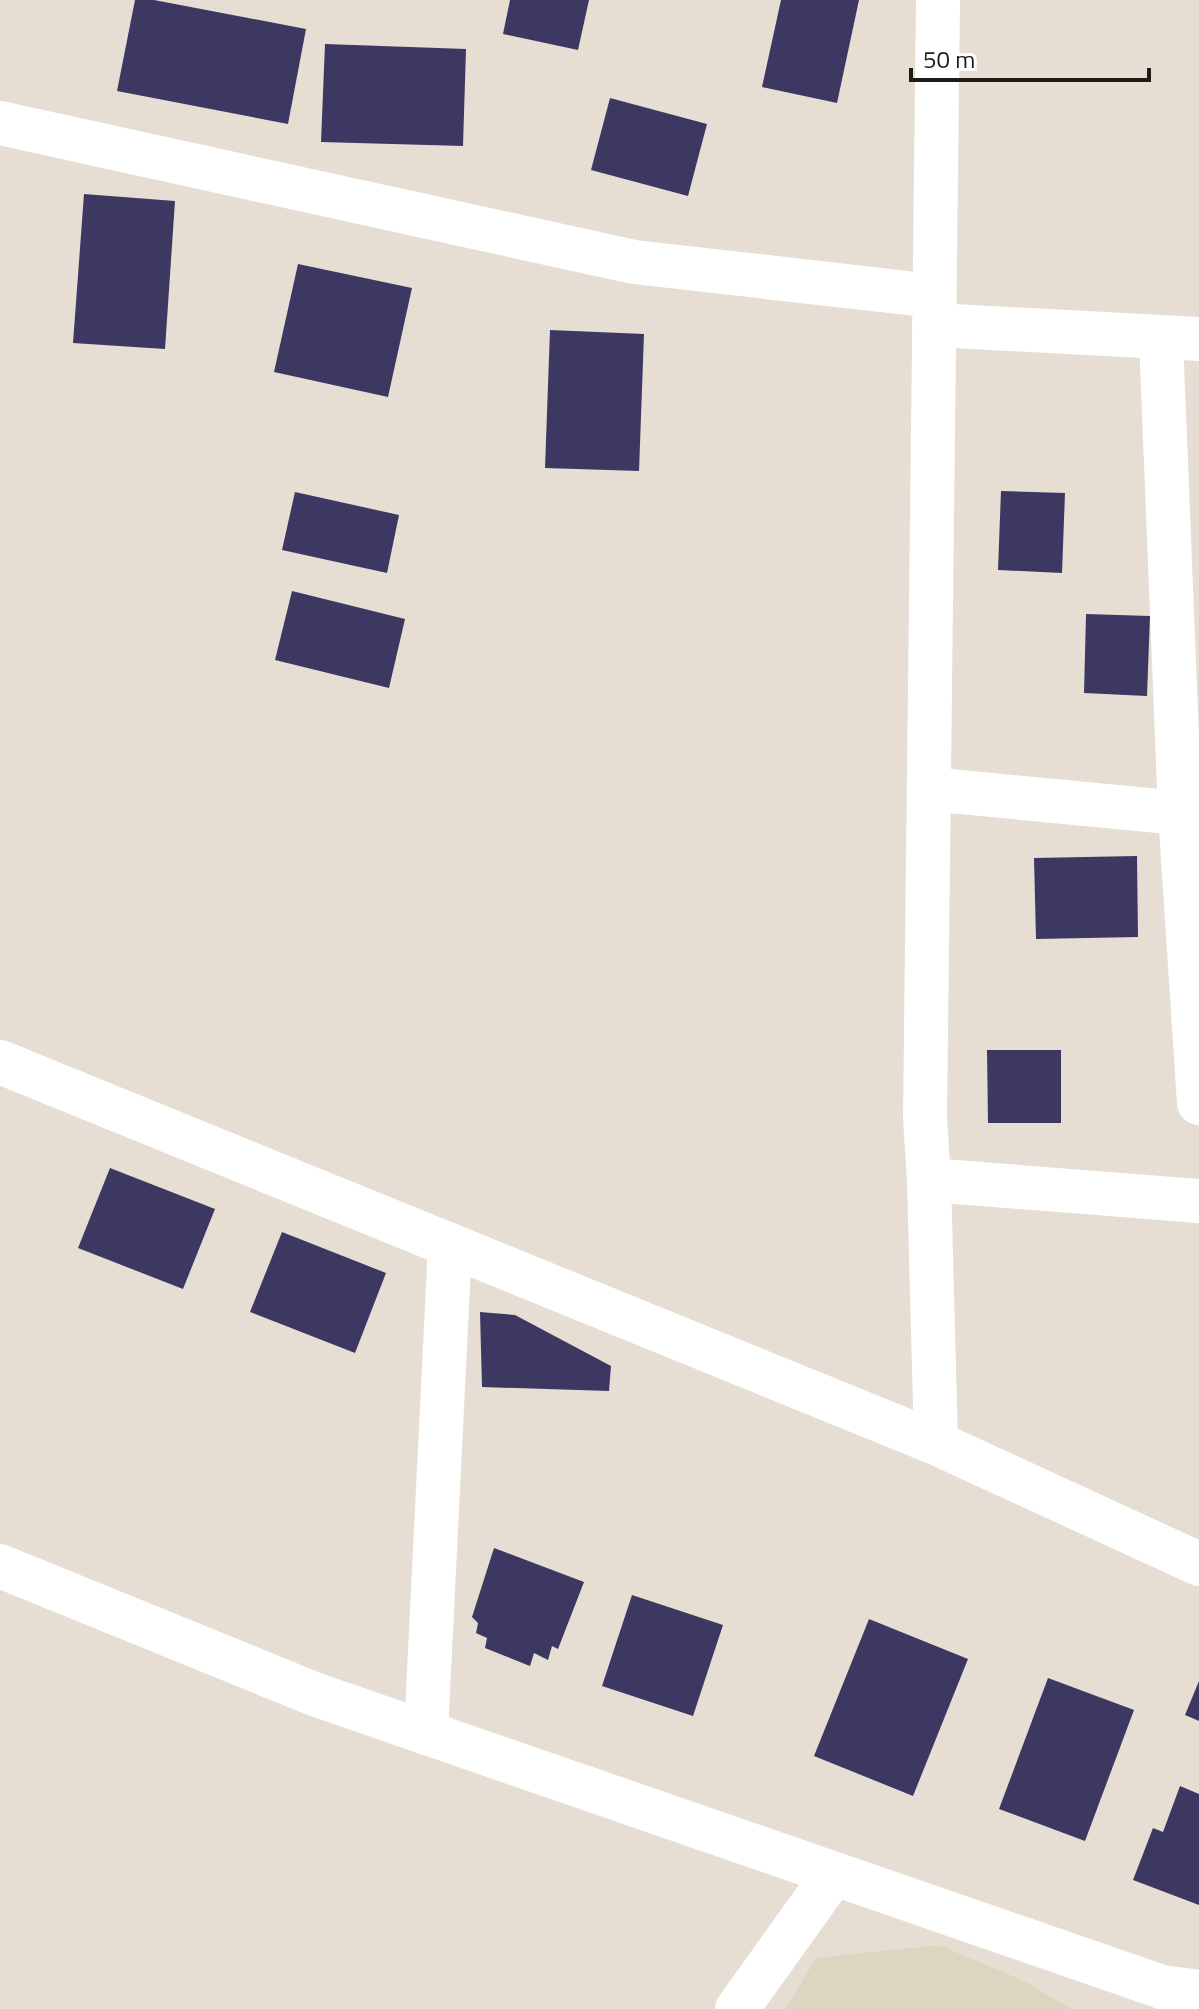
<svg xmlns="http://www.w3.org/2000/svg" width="1199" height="2009" font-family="'Titillium Web',sans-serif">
	<rect width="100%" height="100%" fill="#e6ded3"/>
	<polygon fill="#ddd5bf" points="939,1945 1024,1981 1071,2009 786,2009 816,1958"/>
	<g fill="#3d3862">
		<polygon points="135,0 154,0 306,29 288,124 117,91"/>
		<polygon points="510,0 589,0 578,50 503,34"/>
		<polygon points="781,0 859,0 837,103 762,87"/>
		<polygon points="325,44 466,49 463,146 321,142"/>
		<polygon points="610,98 707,124 688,196 591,170"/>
		<polygon points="84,194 175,201 165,349 73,343"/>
		<polygon points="298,264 412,288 388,397 274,372"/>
		<polygon points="550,330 644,334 639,471 545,468"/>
		<polygon points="1001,491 1065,493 1062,573 998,570"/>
		<polygon points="295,492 399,515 387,573 282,550"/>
		<polygon points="292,591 405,619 389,688 275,660"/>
		<polygon points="1086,614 1150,616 1147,696 1084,693"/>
		<polygon points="1137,856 1138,937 1036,939 1034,858"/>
		<polygon points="987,1050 1061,1050 1061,1123 988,1123"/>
		<polygon points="110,1168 215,1209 183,1289 78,1248"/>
		<polygon points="282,1232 386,1273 355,1353 250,1312"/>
		<polygon points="480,1312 515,1315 611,1366 609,1391 482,1387"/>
		<polygon points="494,1548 584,1582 558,1649 552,1646 548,1660 534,1653 530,1666 485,1648 487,1638 476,1633 478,1623 472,1617"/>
		<polygon points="632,1595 723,1625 693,1716 602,1686"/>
		<polygon points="869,1619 968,1659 913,1796 814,1756"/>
		<polygon points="1048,1678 1134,1710 1085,1841 999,1809"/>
		<polygon points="1199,1681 1199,1721 1185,1715"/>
		<polygon points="1180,1786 1199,1794 1199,1905 1133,1880 1153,1828 1163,1832"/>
	</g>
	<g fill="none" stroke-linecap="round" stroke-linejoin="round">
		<g stroke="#fff" stroke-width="44">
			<polyline points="0,123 634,262 934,296"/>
			<polyline points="934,325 1199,339"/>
			<polyline points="1161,338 1180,813 1199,1103"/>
			<polyline points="929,789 1180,813"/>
			<polyline points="0,1062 936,1443 1199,1564"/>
			<polyline points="929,1180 1199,1201"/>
			<polyline points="936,1443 929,1180 925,1118 938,0"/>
			<polyline points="0,1566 314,1694 1162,1987"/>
			<polyline points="426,1733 450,1245"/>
			<polyline points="1199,1992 1162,1987 1199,2008"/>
			<polyline points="737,2009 833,1875"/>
		</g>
	</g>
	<path d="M911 68v12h238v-12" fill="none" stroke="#1e1b18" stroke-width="4"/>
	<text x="923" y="68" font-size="24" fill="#1e1b18" stroke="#ffffff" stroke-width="6" paint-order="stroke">50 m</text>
</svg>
